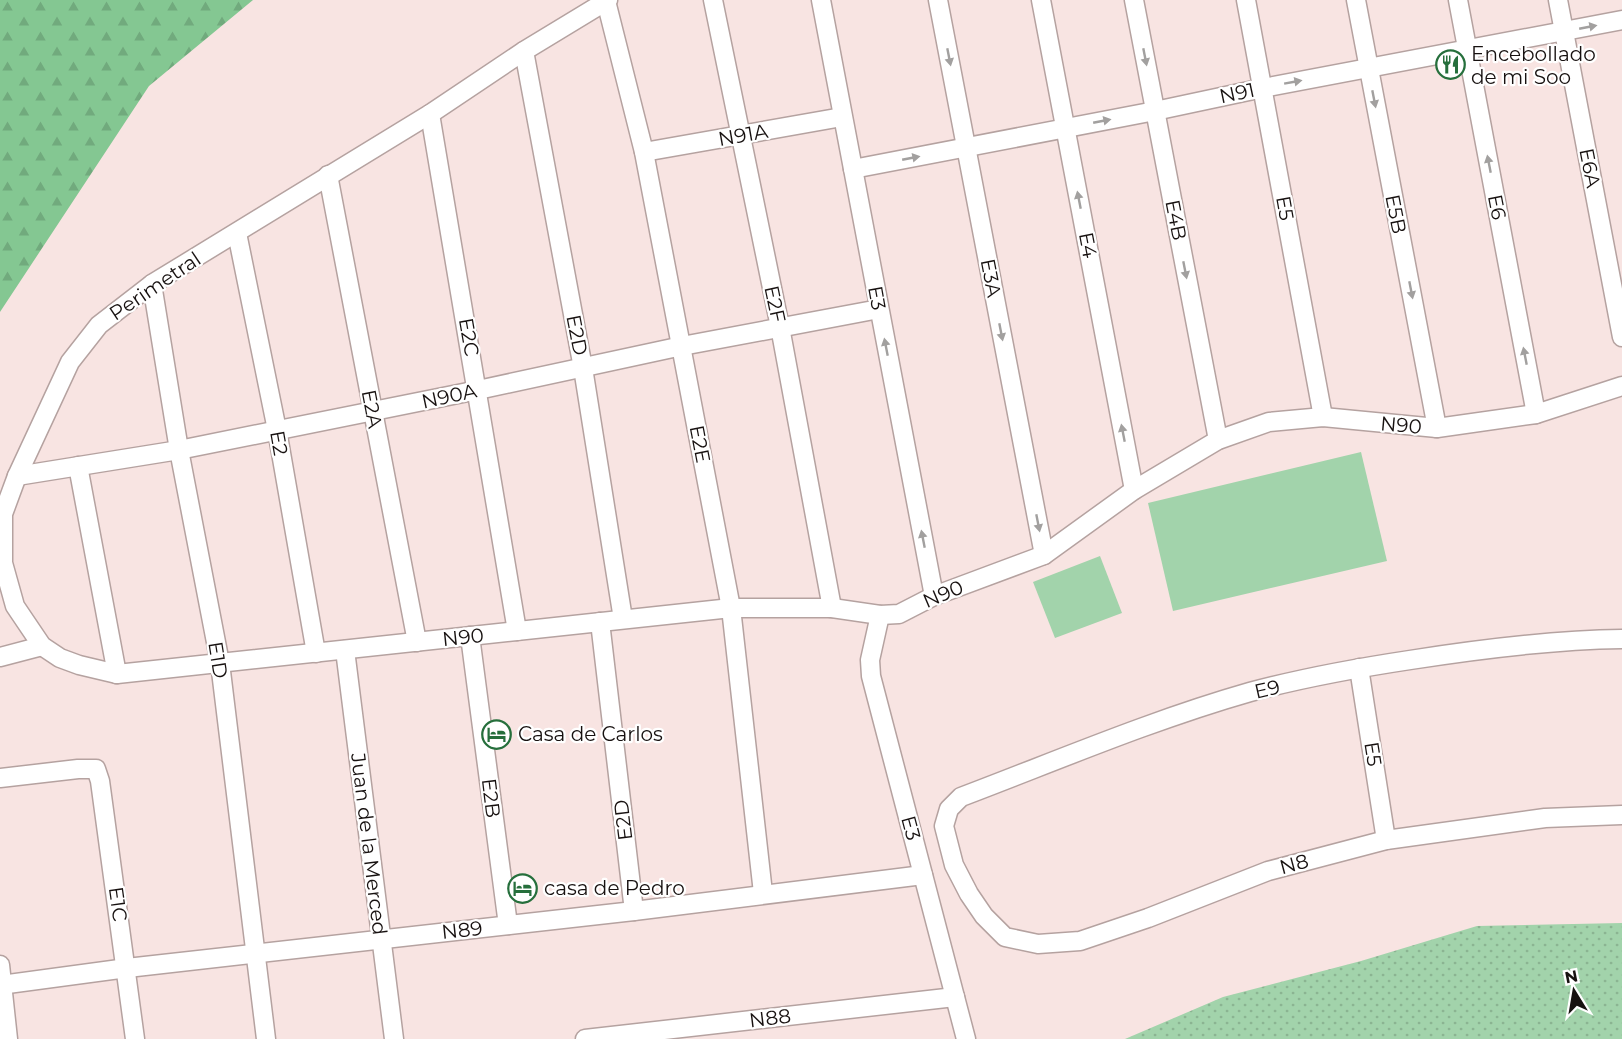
<svg xmlns="http://www.w3.org/2000/svg" width="1622" height="1039" font-family="Montserrat,sans-serif">
	<defs>
		<pattern id="grass-dots" width="8" height="8" patternUnits="userSpaceOnUse" patternTransform="scale(1.5)"><rect width="8" height="8" fill="#a2d3ab"/><path d="M2 2h.1M6 6h.1" fill="none" stroke="#8bb492" stroke-width="1.8" stroke-linecap="round"/></pattern>
		<pattern id="forest-firs" width="22" height="20" patternUnits="userSpaceOnUse" patternTransform="scale(1.5)"><rect width="22" height="20" fill="#84c792"/><path d="M5 1l3.5 6h-7zM16 11l3.5 6h-7z" fill="#71aa7d"/></pattern>
	</defs>
	<rect width="100%" height="100%" fill="#f8e4e2"/>
	<polygon fill="url(#grass-dots)" points="1622,923 1622,1039 1125,1039 1223,997 1361,961 1477,926"/>
	<polygon fill="url(#forest-firs)" points="0,0 253,0 149,86 0,312"/>
	<g fill="#a2d3ab">
		<polygon points="1361,452 1387,561 1173,611 1148,503"/>
		<polygon points="1100,556 1122,613 1055,638 1033,582"/>
	</g>
	<g fill="none" stroke-linecap="round" stroke-linejoin="round">
		<defs>
			<g id="minor">
				<polyline points="608,0 524,51 430,114 152,284 99,325 70,362 17,476 3,514 3,563 15,606 42,646 60,658 79,665 117,674 731,608 832,608 880,615 899,614 934,596 1044,555 1134,490 1218,440 1269,422 1323,417 1437,428 1536,414 1622,386"/>
				<polyline points="713,0 780,327 832,608"/>
				<polyline points="821,0 934,596"/>
				<polyline points="938,0 1044,555"/>
				<polyline points="1041,0 1134,490"/>
				<polyline points="1134,0 1218,440"/>
				<polyline points="1246,0 1323,417"/>
				<polyline points="1356,0 1437,428"/>
				<polyline points="1458,0 1536,414"/>
				<polyline points="1558,0 1622,337"/>
				<polyline points="606,1 644,152 731,608 763,893"/>
				<polyline points="524,51 583,368 623,619"/>
				<polyline points="430,114 517,631"/>
				<polyline points="644,152 842,117"/>
				<polyline points="853,169 1155,111 1263,88 1622,20"/>
				<polyline points="328,175 417,642"/>
				<polyline points="237,233 277,430 316,653"/>
				<polyline points="152,284 179,450 220,663 266,1039"/>
				<polyline points="78,466 117,674"/>
				<polyline points="17,476 179,450 478,390 682,346 879,309"/>
				<polyline points="880,615 870,660 871,676 966,1039"/>
				<polyline points="600,622 634,911"/>
				<polyline points="470,636 508,925"/>
				<path d="M 1622,639 C 1551,640 1480,649 1410,660 C 1357,668 1302,678 1250,692 C 1152,720 1056,761 961,797 L 949,809 L 944,826 L 954,865 L 969,894 L 984,916 L 1005,937 L 1038,944 L 1080,941 L 1148,918 L 1268,871 L 1386,840 L 1545,818 L 1622,815"/>
				<polyline points="345,650 394,1039"/>
				<polyline points="0,657 42,646"/>
				<polyline points="1359,668 1386,840"/>
				<polyline points="0,778 78,769 96,769 100,781 135,1039"/>
				<polyline points="0,965 8,1039"/>
				<polyline points="0,985 127,968 634,911 923,875"/>
				<polyline points="585,1039 955,997"/>
			</g>
		</defs>
		<use href="#minor" stroke="#b5a2a0" stroke-width="21"/>
		<use href="#minor" stroke="#fff" stroke-width="18"/>
	</g>
	<defs><path id="oneway-solid" d="M-6-.8H1V-3.2L6.5 0L1 3.2V.8H-6Z" transform="scale(1.5)"/></defs>
	<g fill="#a2a09f">
		<use href="#oneway-solid" transform="translate(1588 27) rotate(-11)"/>
		<use href="#oneway-solid" transform="translate(949 57) rotate(79)"/>
		<use href="#oneway-solid" transform="translate(1145 57) rotate(79)"/>
		<use href="#oneway-solid" transform="translate(1293 82) rotate(-10)"/>
		<use href="#oneway-solid" transform="translate(1374 99) rotate(79)"/>
		<use href="#oneway-solid" transform="translate(1102 121) rotate(-11)"/>
		<use href="#oneway-solid" transform="translate(911 158) rotate(-11)"/>
		<use href="#oneway-solid" transform="translate(1489 164) rotate(-101)"/>
		<use href="#oneway-solid" transform="translate(1079 200) rotate(-101)"/>
		<use href="#oneway-solid" transform="translate(1185 270) rotate(79)"/>
		<use href="#oneway-solid" transform="translate(1411 290) rotate(79)"/>
		<use href="#oneway-solid" transform="translate(1001 332) rotate(79)"/>
		<use href="#oneway-solid" transform="translate(886 347) rotate(-101)"/>
		<use href="#oneway-solid" transform="translate(1525 356) rotate(-101)"/>
		<use href="#oneway-solid" transform="translate(1123 433) rotate(-101)"/>
		<use href="#oneway-solid" transform="translate(1038 523) rotate(79)"/>
		<use href="#oneway-solid" transform="translate(923 539) rotate(-101)"/>
	</g>
	<defs>
		<symbol id="restaurant-ring" viewBox="-11 -11 22 22"><circle r="9.5" fill="#fff" stroke="#266f3c" stroke-width="1.5"/><path d="M-5-6h1v4h1v-4h1v4h1v-4h1v5L-1.5 .5V6h-2V.5L-5-1ZM5-6V6H3V1.5H1.5Q1.5-4 5-6Z" fill="#266f3c"/></symbol>
		<symbol id="hotel-ring" viewBox="-11 -11 22 22"><circle r="9.5" fill="#fff" stroke="#266f3c" stroke-width="1.5"/><path d="M-6-4.5h1.5V1H6V5H4.5V3h-9V5H-6ZM-4 0a1.8 1.8 0 1 1 3.6 0ZM.5 0V-2.5h3Q6-2.5 6 0Z" fill="#266f3c"/></symbol>
	</defs>
	<g fill-rule="evenodd">
		<use href="#restaurant-ring" x="1434" y="48" width="33" height="33"/>
		<use href="#hotel-ring" x="480" y="718" width="33" height="33"/>
		<use href="#hotel-ring" x="506" y="872" width="33" height="33"/>
	</g>
	<g text-anchor="middle" stroke-width="4.5" stroke-linejoin="round" paint-order="stroke">
		<g font-size="20" fill="#171110" stroke="#fff" text-anchor="start">
			<text x="1471" y="61">Encebollado<tspan x="1471" dy="23">de mi Soo</tspan></text>
			<text x="518" y="741">Casa de Carlos</text>
			<text x="544" y="895">casa de Pedro</text>
		</g>
		<g font-size="20" fill="#171110" stroke="#fff">
			<text transform="translate(1237 93) rotate(-12)" y="7">N91</text>
			<text transform="translate(743 135) rotate(-10)" y="7">N91A</text>
			<text transform="translate(1590 168) rotate(79)" y="7">E6A</text>
			<text transform="translate(1497 207) rotate(79)" y="7">E6</text>
			<text transform="translate(1285 208) rotate(80)" y="7">E5</text>
			<text transform="translate(1396 214) rotate(79)" y="7">E5B</text>
			<text transform="translate(1176 220) rotate(79)" y="7">E4B</text>
			<text transform="translate(1088 245) rotate(79)" y="7">E4</text>
			<text transform="translate(991 278) rotate(79)" y="7">E3A</text>
			<text transform="translate(155 286) rotate(-34)" y="7">Perimetral</text>
			<text transform="translate(877 298) rotate(80)" y="7">E3</text>
			<text transform="translate(775 304) rotate(78)" y="7">E2F</text>
			<text transform="translate(577 335) rotate(79)" y="7">E2D</text>
			<text transform="translate(469 337) rotate(80)" y="7">E2C</text>
			<text transform="translate(449 396) rotate(-12)" y="7">N90A</text>
			<text transform="translate(372 409) rotate(79)" y="7">E2A</text>
			<text transform="translate(1401 425) rotate(5)" y="7">N90</text>
			<text transform="translate(279 443) rotate(80)" y="7">E2</text>
			<text transform="translate(700 444) rotate(79)" y="7">E2E</text>
			<text transform="translate(943 594) rotate(-23)" y="7">N90</text>
			<text transform="translate(463 637) rotate(-6)" y="7">N90</text>
			<text transform="translate(218 660) rotate(81)" y="7">E1D</text>
			<text transform="translate(1267 689) rotate(-13)" y="7">E9</text>
			<text transform="translate(1373 754) rotate(81)" y="7">E5</text>
			<text transform="translate(491 798) rotate(83)" y="7">E2B</text>
			<text transform="translate(623 820) rotate(-97)" y="7">E2D</text>
			<text transform="translate(911 828) rotate(75)" y="7">E3</text>
			<text transform="translate(369 844) rotate(83)" y="7">Juan de la Merced</text>
			<text transform="translate(1294 864) rotate(-15)" y="7">N8</text>
			<text transform="translate(118 904) rotate(82)" y="7">E1C</text>
			<text transform="translate(462 930) rotate(-6)" y="7">N89</text>
			<text transform="translate(770 1018) rotate(-7)" y="7">N88</text>
		</g>
	</g>
	<g transform="translate(1574 991) rotate(349)" stroke="#ffffff" stroke-width="4.5" paint-order="stroke">
	<path d="M0-4.5L10 22L0 15L-10 22Z" fill="#171110"/>
	<text y="-9" font-size="16" font-weight="bold" text-anchor="middle" fill="#171110">N</text>
	</g>
</svg>
